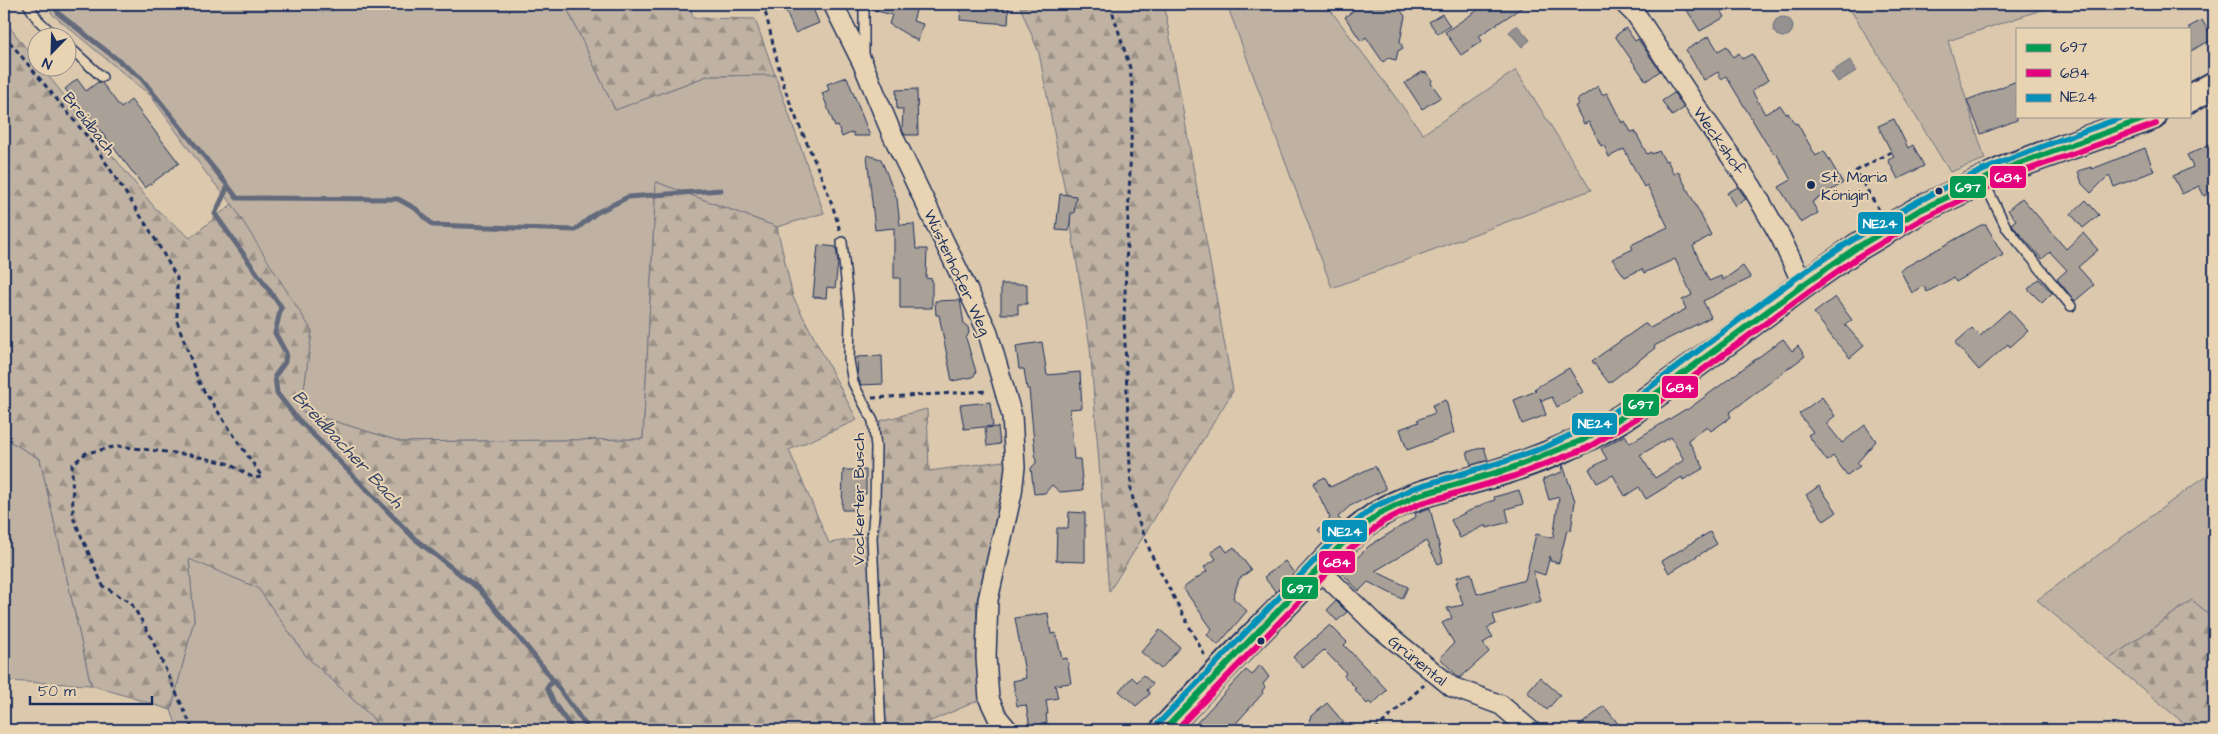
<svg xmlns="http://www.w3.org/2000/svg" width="2218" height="734" font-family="'Architects Daughter',sans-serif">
	<defs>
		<pattern id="forest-firs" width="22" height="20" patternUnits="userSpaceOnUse" patternTransform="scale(1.25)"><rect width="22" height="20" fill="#bfb2a2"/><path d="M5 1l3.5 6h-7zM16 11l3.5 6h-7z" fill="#9a9187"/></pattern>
	</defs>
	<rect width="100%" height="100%" fill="#dcc9ad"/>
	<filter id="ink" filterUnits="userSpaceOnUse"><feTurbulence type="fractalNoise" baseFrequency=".02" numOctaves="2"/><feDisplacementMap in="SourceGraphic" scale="10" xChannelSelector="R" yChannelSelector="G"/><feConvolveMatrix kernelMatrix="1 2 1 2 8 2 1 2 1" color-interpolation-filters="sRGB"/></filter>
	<g filter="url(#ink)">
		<g fill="#bfb2a2" stroke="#6d7080">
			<polygon points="46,4 314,4 322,12 365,4 565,4 615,110 707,76 775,75 824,213 777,227 656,182 643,439 402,442 301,411 312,331 243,224 232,204 209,177 151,96 53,15"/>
			<polygon points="1239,4 1326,4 1423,134 1516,70 1591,190 1332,288 1229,10"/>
			<polygon points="1847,4 2059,4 1948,41 1985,159 1950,172"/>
			<polygon points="4,438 40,459 91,685 4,681"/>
			<polygon points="2214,470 2214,618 2192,600 2108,660 2037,600"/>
			<polygon points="189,558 258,588 306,656 371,716 381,730 178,730 171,710 194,620"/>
		</g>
		<g fill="url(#forest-firs)" stroke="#6d7080">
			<polygon points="314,4 365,4 322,12"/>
			<polygon points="565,4 690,4 693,18 755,19 775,75 707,76 615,110"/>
			<polygon points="1019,4 1164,4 1233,391 1109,592 1090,347 1068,207 1039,53"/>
			<polygon points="4,20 37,62 38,68 42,68 155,208 190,238 232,204 312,331 301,411 402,442 643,439 656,182 777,227 793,297 857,420 789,450 829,543 861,538 880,528 880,421 927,409 929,471 1010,460 976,604 982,699 910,730 381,730 371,716 306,656 258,588 189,559 194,620 171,710 91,685 40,459 4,438"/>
			<polygon points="2192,600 2214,618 2214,730 2192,730 2108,660"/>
		</g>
		<g fill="#949190" stroke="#646a7c">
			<circle cx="1783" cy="27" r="10"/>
			<polygon points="1517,25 1530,40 1522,47 1509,32"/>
			<polygon points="1850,60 1856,71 1838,82 1831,72"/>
		</g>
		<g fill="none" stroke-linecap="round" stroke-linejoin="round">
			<g stroke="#646a7c" stroke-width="5">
				<polyline points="53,4 59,14 141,78 228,186 215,214 281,307 275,333 286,353 285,362 275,376 277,393 295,416 415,539 479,589 544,668 589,730"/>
				<polyline points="228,186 237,198 398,199 416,209 433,225 575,230 596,213 628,197 721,190"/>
				<polyline points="553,680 547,688 555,705 573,730"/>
			</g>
		</g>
		<g fill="#a9a098" stroke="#1b2f5e" fill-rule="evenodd">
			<polygon points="783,4 811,4 819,23 795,33"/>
			<polygon points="870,4 918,4 913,21 923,24 918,41 889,24 892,15 870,9"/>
			<polygon points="961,4 1009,5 1008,24 960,20"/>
			<polygon points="1347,4 1396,4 1405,16 1400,42 1403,48 1398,51 1396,60 1388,58 1383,62 1366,37 1361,41 1345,17 1353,11"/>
			<polygon points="1474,4 1527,4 1479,36 1482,41 1461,55 1445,32 1478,10"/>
			<polygon points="1683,4 1717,4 1725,17 1700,31"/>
			<polygon points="1442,14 1450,26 1438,34 1429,22"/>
			<polygon points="2202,20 2213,39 2189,52 2189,27"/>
			<polygon points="1626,28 1635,41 1638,39 1660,71 1646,81 1615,36"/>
			<polygon points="1709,36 1718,51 1727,46 1733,57 1739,53 1742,59 1752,54 1768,80 1752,91 1765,114 1780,105 1786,114 1788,113 1795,124 1797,123 1816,156 1824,151 1843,183 1812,202 1818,213 1801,223 1779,187 1791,180 1776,153 1774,154 1765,141 1726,76 1721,79 1718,72 1704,80 1686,50"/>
			<polygon points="1422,72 1427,73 1432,80 1431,83 1441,97 1422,109 1405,83"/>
			<polygon points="847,77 870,136 854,136 853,132 842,137 838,126 835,127 822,93 829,90 827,84"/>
			<polygon points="77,79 86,91 98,82 102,83 121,108 131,100 179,163 145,188 99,129 65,89"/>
			<polygon points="2017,81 2017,120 1981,134 1967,100"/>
			<polygon points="1598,86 1602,95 1607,93 1622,123 1625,121 1631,132 1635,131 1647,154 1651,152 1652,154 1659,151 1665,161 1667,160 1674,174 1678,171 1711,235 1693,246 1709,281 1721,276 1723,280 1743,266 1751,278 1703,301 1711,317 1654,346 1655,348 1609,383 1592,361 1646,323 1650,328 1686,309 1682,300 1692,295 1675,259 1644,273 1642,269 1625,277 1612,259 1633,249 1631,245 1668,227 1647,185 1644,187 1624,149 1609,157 1604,145 1601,146 1589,122 1584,124 1575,106 1579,104 1577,100"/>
			<polygon points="917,89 918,135 905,135 902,130 903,109 897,109 896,90"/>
			<polygon points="1674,93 1684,108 1672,116 1662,101"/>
			<polygon points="1894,119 1908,148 1913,145 1924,166 1898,179 1888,160 1894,157 1878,126"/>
			<polygon points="2214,142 2214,190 2204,196 2199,186 2182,194 2173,176 2193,167 2187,155"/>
			<polygon points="2145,148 2154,171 2114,187 2109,175 2091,193 2082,184 2078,171 2091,167 2092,169"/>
			<polygon points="867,155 881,159 897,199 900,225 914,224 916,249 927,249 926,278 932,279 932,308 900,308 900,278 894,278 894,228 875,230"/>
			<polygon points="1738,187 1746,199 1735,206 1727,193"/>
			<polygon points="1060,194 1076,196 1074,213 1071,213 1069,231 1056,230"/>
			<polygon points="2022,198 2066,249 2083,233 2098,250 2078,267 2094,285 2075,301 2057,279 2067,270 2050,252 2042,259 2011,224 2016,220 2008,210"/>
			<polygon points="2086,200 2099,215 2083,228 2071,214"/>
			<polygon points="1981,225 1986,225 2003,255 1956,282 1953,278 1927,292 1924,286 1912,293 1900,270"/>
			<polygon points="818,245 836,247 838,263 835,288 827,287 826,298 813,297"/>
			<polygon points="2039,279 2052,293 2042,303 2028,289"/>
			<polygon points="1001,284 1027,284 1027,304 1018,304 1018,314 1001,314"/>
			<polygon points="1835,297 1852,320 1845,325 1864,346 1850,358 1835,341 1814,313"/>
			<polygon points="960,300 964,324 968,327 969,333 966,338 976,372 973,377 952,381 939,315 936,315 935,301"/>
			<polygon points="2009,310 2028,331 2010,347 2008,344 1979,370 1955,343 1972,328 1980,336"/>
			<path d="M 1783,339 L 1792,351 L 1798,346 L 1805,356 L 1729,413 L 1731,417 L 1711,431 L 1707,426 L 1688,440 L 1704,468 L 1683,480 L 1682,477 L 1646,499 L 1639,487 L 1625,496 L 1613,475 L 1597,483 L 1589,469 L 1607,459 L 1601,449 L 1625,435 L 1630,443 L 1686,409 L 1687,410 ZM 1671,437 L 1684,460 L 1655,478 L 1640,455 Z"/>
			<polygon points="1042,342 1047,375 1080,372 1082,408 1070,409 1074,459 1080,459 1083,490 1060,492 1052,485 1045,493 1034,494 1031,468 1036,463 1029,389 1027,389 1024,369 1019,369 1016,346"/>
			<polygon points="882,356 883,384 861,385 858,377 857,357"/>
			<polygon points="1569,368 1583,392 1557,407 1552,397 1542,401 1540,398 1546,415 1522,424 1514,400 1536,391 1534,389"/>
			<polygon points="1822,397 1835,416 1826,423 1842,443 1865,425 1876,441 1857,463 1860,466 1847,475 1833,456 1827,461 1817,447 1808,435 1813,432 1799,414"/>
			<polygon points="1446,400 1454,433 1407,450 1400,429 1419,422 1417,420 1435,413 1432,405"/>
			<polygon points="990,402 993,426 964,429 960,405"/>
			<polygon points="998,427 1000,444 987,446 985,428"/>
			<polygon points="1484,447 1488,460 1471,465 1467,452"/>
			<polygon points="1563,465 1575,501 1571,531 1567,530 1559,563 1550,561 1550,556 1545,575 1533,571 1541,601 1493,615 1496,624 1487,628 1493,637 1483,643 1489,652 1460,678 1458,677 1440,658 1454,643 1442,623 1452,618 1447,608 1463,605 1456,582 1458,582 1457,577 1471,573 1477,594 1525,580 1536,534 1553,538 1559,497 1549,500 1543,479 1562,472"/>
			<polygon points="1375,466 1386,489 1350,506 1338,517 1343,523 1326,539 1318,530 1330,518 1313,483 1325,477 1330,487"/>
			<polygon points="843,470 866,470 866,494 857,493 857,510 842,510"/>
			<polygon points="1819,486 1837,512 1824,521 1806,495"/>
			<polygon points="1519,490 1523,504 1506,509 1509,522 1487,528 1486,525 1460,538 1451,520 1485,503 1495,500 1494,497"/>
			<polygon points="1430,508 1443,562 1438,564 1426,541 1375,571 1408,587 1402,599 1368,582 1359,591 1342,573 1345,570 1342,568 1344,564 1349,559 1354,561 1369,546 1416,517 1415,513"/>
			<polygon points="1069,512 1085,513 1085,562 1056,561 1057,528 1068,528"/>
			<polygon points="1710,532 1717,544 1669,573 1662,561"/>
			<polygon points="1222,545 1227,552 1234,547 1251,570 1239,579 1233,598 1247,611 1218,645 1207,635 1212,629 1183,588 1207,571 1204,567 1216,559 1211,552"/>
			<polygon points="1285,561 1294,573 1276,592 1264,577"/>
			<polygon points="1336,601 1347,612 1337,621 1327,610"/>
			<polygon points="1048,613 1051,634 1056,633 1062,659 1067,658 1071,683 1055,685 1058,698 1046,700 1048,714 1046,714 1047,724 1030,727 1026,705 1017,706 1013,681 1026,678 1015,618"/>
			<polygon points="1330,625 1347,642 1344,645 1387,690 1372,705 1369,702 1367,704 1354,689 1356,688 1344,676 1346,673 1324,650 1303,668 1293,657"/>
			<polygon points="1160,630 1180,647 1161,669 1141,652"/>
			<polygon points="1260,665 1269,677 1263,684 1265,687 1262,691 1263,693 1230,730 1190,730 1246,670 1252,675"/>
			<polygon points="1143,675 1153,684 1147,690 1150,694 1136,706 1119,691 1132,677 1137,682"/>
			<polygon points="1540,677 1560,695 1547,710 1527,692"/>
			<polygon points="1327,703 1350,730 1306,730 1312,716"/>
			<polygon points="1604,706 1623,730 1574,730"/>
		</g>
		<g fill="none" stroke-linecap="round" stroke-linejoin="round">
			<defs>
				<g id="lane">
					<polyline points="28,4 38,20 57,38"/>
					<polyline points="68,46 102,77"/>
					<polyline points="864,56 864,4"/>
					<polyline points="1984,182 2006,227 2071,306"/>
					<polyline points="842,242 850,319 849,360 853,383 873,421 876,447 875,503 872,538 881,730"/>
				</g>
				<g id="street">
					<polyline points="833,4 863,64 892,134 987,330 1012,416 1015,467 1012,493 988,600 986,657 989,699 998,718 1008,730"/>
					<polyline points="1625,4 1637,16 1700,112 1752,187 1781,238 1803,285"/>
					<polyline points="1319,569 1377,626 1452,687 1501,705 1530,730"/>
				</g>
				<g id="secondary">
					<polyline points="2189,99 2214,85"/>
					<path d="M 1164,730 C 1207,682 1253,637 1298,591 C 1327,561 1355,525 1393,506 C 1423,491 1458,485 1490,475 C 1541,460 1590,440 1634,410 L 1803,285 L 1856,248 L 1918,211 L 2010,167 L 2153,116"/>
				</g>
			</defs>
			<use href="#lane" stroke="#1b2f5e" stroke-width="12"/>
			<use href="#street" stroke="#1b2f5e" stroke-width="22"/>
			<use href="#secondary" stroke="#1b2f5e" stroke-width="30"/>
			<g stroke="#1b2f5e" stroke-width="3" stroke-dasharray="5 4" stroke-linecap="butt">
				<path d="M 763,4 C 771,32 776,61 785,89 C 802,138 828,182 840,232"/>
				<polyline points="1110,4 1130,68 1133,95 1124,318 1131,491 1138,519 1152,556 1206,658"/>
				<polyline points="4,35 95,146 151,232 177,278 177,321 200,385 262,477 254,478 227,463 190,455 118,446 86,453 72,465 73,517 103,586 131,603 149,633 193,730"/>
				<polyline points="1879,210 1856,171 1891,152"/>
				<polyline points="872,398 988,391"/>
				<polyline points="1375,730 1424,685"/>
			</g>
			<use href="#lane" stroke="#e8d3b2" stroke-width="9"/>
			<use href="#street" stroke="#e8d3b2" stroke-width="19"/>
			<use href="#secondary" stroke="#e8d3b2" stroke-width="26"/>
			<defs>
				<polyline id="bus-1" points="1164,730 1342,544 1379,514 1416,496 1509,469 1583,440 1634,410 1803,285 1856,248 1918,211 2010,167 2152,116"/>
				<polyline id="bus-2" points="1176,730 1348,551 1384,521 1419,504 1512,477 1587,448 1639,417 1808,292 1861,255 1922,219 2013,175 2156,124"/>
				<path id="bus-3" d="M 1158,724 L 1336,538 L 1374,507 L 1414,488 L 1506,461 L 1543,448 L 1596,423 L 1629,403 C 1722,334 1812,259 1913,204 C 1981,167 2054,142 2126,116"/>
			</defs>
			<use href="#bus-1" stroke="#e8d3b2" stroke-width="10"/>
			<use href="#bus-2" stroke="#e8d3b2" stroke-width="10"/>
			<use href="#bus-3" stroke="#e8d3b2" stroke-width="10"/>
			<use href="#bus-1" stroke="#039a52" stroke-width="6"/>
			<use href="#bus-2" stroke="#e5007d" stroke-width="6"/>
			<use href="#bus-3" stroke="#0591b8" stroke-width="6"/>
		</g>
	</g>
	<g fill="#1b2f5e" stroke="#e8d3b2" stroke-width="2">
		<circle cx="1811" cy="185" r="5"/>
		<circle cx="1939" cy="191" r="4.5"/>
		<circle cx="1261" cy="641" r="4.5"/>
	</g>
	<g text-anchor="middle" stroke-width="4" stroke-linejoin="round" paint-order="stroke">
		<g font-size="16" fill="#1b2f5e" stroke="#e8d3b2">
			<text transform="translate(90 123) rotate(52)" y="6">Breidbach</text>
			<text transform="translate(1720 140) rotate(55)" y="6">Weckshof</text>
			<text transform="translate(958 272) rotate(65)" y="6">Wüstenhofer Weg</text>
			<text transform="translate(858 499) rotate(-90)" y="6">Vockerter Busch</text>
			<text transform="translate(1418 660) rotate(39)" y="6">Grünental</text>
		</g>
		<g font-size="16" fill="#1b2f5e" stroke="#e8d3b2" text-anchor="start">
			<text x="1821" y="182">St. Maria<tspan x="1821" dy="18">Königin</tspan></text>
		</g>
		<g font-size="18" font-style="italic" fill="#334368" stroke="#e8d3b2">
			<text transform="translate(348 449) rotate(47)" y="6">Breidbacher Bach</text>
		</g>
	</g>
	<g stroke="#e8d3b2" stroke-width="2">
		<rect x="1989" y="165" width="38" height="24" rx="5" fill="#e5007d"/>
		<rect x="1949" y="175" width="38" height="24" rx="5" fill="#039a52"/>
		<rect x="1857" y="211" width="47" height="24" rx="5" fill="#0591b8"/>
		<rect x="1661" y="375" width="38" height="24" rx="5" fill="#e5007d"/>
		<rect x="1622" y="393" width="38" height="24" rx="5" fill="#039a52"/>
		<rect x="1571" y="412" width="47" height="24" rx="5" fill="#0591b8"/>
		<rect x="1321" y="519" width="47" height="24" rx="5" fill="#0591b8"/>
		<rect x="1318" y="550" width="38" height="24" rx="5" fill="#e5007d"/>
		<rect x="1281" y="576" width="38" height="24" rx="5" fill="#039a52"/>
	</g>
	<g font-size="14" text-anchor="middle" font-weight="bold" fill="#fff">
		<text x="2008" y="182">684</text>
		<text x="1968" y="192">697</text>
		<text x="1880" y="228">NE24</text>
		<text x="1680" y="392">684</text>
		<text x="1641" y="409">697</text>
		<text x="1595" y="428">NE24</text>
		<text x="1345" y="536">NE24</text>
		<text x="1337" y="567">684</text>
		<text x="1300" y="593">697</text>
	</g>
	<rect width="2218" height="734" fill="none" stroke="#e8d3b2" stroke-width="20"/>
	<rect x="10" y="10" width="2198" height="714" fill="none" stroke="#1b2f5e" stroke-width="2" filter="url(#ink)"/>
	<rect x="2016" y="28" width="175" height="90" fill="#e8d3b2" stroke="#969190"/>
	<rect x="2026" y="44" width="25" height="8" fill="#039a52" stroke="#969190"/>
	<text x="2060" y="52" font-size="15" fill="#1b2f5e">697</text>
	<rect x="2026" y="69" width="25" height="8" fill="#e5007d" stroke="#969190"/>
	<text x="2060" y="78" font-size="15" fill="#1b2f5e">684</text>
	<rect x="2026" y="94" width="25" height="8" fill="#0591b8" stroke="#969190"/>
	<text x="2060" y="102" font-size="15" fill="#1b2f5e">NE24</text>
	<g transform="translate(52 52) rotate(203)"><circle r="24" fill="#e8d3b2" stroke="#969190"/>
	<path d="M0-4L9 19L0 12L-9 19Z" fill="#1b2f5e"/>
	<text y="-8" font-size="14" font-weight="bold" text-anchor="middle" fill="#1b2f5e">N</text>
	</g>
	<path d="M30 696v8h122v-8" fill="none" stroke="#1b2f5e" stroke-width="2.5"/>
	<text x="38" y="696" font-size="15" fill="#1b2f5e" stroke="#e8d3b2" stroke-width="4" paint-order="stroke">50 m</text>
</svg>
